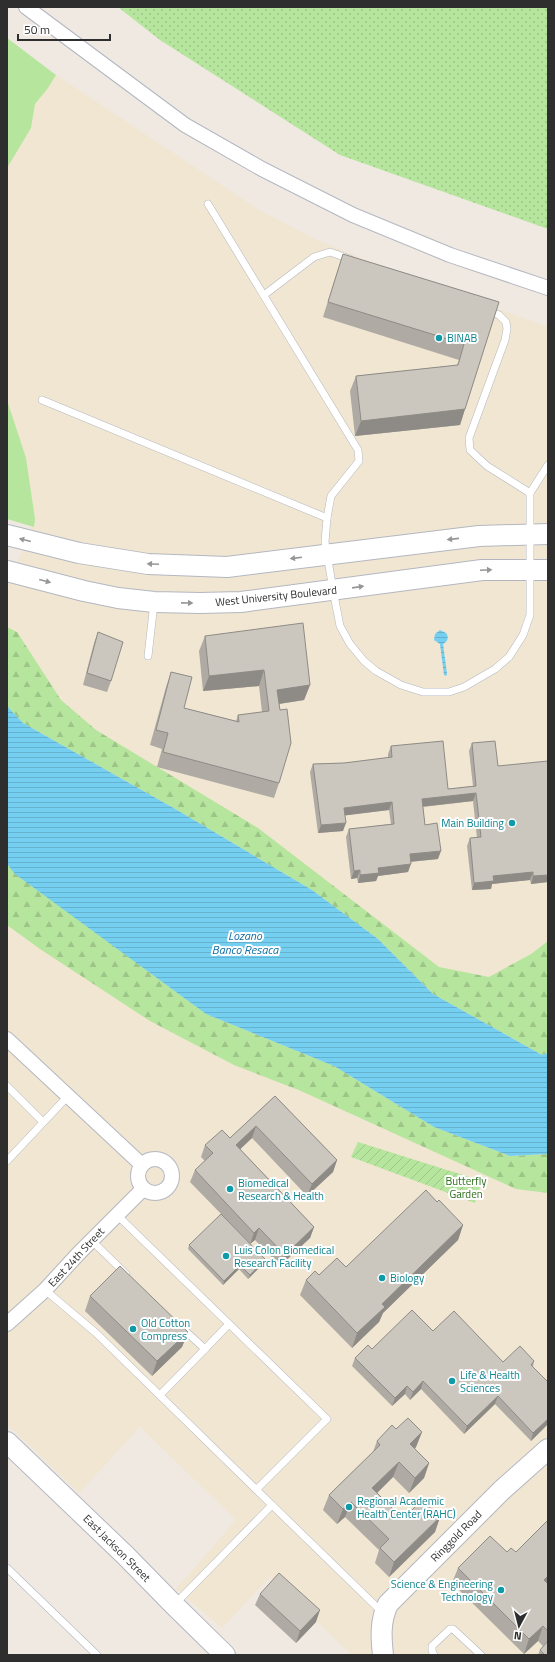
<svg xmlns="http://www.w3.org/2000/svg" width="555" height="1662" font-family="'Titillium Web',sans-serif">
	<defs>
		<pattern id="grass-dots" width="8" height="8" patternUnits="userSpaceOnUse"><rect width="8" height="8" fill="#b6e59e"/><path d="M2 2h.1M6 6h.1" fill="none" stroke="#9dc588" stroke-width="1.8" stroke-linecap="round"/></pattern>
		<pattern id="forest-firs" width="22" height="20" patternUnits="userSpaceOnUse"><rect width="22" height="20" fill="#b6e59e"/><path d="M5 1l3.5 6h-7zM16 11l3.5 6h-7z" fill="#9dc588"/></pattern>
		<pattern id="garden-furrows" width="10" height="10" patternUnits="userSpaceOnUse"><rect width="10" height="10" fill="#b6e59e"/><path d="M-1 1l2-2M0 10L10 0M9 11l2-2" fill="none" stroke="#9dc588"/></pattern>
		<pattern id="water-rules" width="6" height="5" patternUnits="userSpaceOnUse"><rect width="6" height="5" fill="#75cff0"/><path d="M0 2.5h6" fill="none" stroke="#66b2ce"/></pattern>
	</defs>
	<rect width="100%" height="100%" fill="#efe9e1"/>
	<polygon fill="#f0e6d1" points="56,75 259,210 317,240 381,266 548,327 548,1655 352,1655 270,1577 222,1628 176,1589 236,1520 140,1427 79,1493 7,1424 7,579 10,580 35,519 26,458 7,400 7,168 31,128 35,104 48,88"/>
	<polygon fill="url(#grass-dots)" points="118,7 548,7 548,229 340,155 160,40"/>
	<g fill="url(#forest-firs)">
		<polygon points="7,627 17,632 61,700 96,730 258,828 439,967 489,977 531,954 548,941 548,1053 542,1055 433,994 378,939 312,890 177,810 23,723 7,706"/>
		<polygon points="7,864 16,874 206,1014 334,1066 434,1127 510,1156 548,1154 548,1193 516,1189 301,1091 234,1065 150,1021 40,949 7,925"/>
	</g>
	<g fill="#b6e59e">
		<polygon points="7,38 56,75 48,88 35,104 31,128 7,168"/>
		<polygon points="7,400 26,458 35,519 34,527 7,519"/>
	</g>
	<polygon fill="url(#garden-furrows)" points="358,1142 482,1181 475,1203 351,1157"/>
	<g fill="url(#water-rules)">
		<path d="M 440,630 L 446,633 C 449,636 448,642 443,644 L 447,674 L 446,676 L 444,675 L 440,644 L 434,640 L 435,634 Z"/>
		<polygon points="7,706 23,723 177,810 312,890 378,939 433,994 542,1055 548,1053 548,1154 510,1156 434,1127 334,1066 206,1014 15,874 7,864"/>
	</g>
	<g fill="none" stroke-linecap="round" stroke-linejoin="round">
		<defs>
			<g id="lane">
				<polyline points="208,204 358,450 359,461 331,496 327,518"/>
				<polyline points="264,295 314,257 330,252 350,259"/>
				<polyline points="487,310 499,315 506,322 507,329 505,340 469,438 470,450 487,466 530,493"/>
				<polyline points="42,400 327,518 325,542 333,590 340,626 350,644 364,661 376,671 401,685 423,692 449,692 464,687 495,669 509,657 523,635 530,615 530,493 548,465"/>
				<polyline points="148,656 154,603"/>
				<polyline points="7,1086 43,1122"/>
				<polyline points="7,1161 68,1096"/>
				<polyline points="117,1215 327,1419 257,1489"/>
				<polyline points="91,1240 126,1274"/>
				<polyline points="45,1290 96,1333 272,1505"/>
				<polyline points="181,1327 205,1349 229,1324"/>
				<polyline points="160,1395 205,1349"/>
				<polyline points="7,1568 97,1655"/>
				<polyline points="175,1604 272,1505 382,1612"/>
				<polyline points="434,1655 432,1651 432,1646 450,1629 453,1629 481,1655"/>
			</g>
			<g id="street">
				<polyline points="26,7 185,125 262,169 353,215 450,255 548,288"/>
				<polyline points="7,1039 142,1165"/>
				<circle cx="155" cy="1176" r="17"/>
				<polyline points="7,1324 45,1290 78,1254 143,1189"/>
			</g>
			<g id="secondary">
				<polyline points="7,535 79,553 148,564 227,567 479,536 548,534"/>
				<polyline points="7,571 84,591 118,598 154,602 200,603 241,602 482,570 548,570"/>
				<polyline points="7,1442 125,1555 174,1605 225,1655"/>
				<path d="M 383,1655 C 381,1637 380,1621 388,1604 L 502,1490 L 548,1449"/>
			</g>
		</defs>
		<use href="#lane" stroke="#b4b7c1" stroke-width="8"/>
		<use href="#street" stroke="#b4b7c1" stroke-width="16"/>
		<use href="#secondary" stroke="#b4b7c1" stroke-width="22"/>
		<use href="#lane" stroke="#fff" stroke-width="7"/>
		<use href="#street" stroke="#fff" stroke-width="14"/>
		<use href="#secondary" stroke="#fff" stroke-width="20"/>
	</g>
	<g fill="#afaba4">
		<polygon points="343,254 499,302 465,409 460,425 355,436 350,391 356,376 457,365 459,360 323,317 338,269"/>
		<polygon points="98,632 111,681 107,692 83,685 94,643"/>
		<polygon points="205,636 310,685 304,700 279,704 279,783 274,798 157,767 162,749 150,745 166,687 171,672 184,708 236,721 238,715 262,712 259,686 203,691 199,651"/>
		<polygon points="472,743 498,766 548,882 531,884 530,880 492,884 491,889 472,890 467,846 470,838 477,838 473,801 423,807 425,825 438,859 410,862 408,872 378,876 376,881 358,883 357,878 351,879 346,837 349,829 391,824 389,810 345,815 343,831 318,833 310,772 313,764 344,763 388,758 388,754 391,746 448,789 473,786 469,751"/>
		<polygon points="275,1096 337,1160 333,1172 307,1196 252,1138 240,1149 314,1227 310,1238 280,1266 255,1240 250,1244 264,1263 248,1279 239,1269 223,1285 188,1249 189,1245 225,1218 190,1182 195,1170 205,1161 201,1157 205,1145 230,1138"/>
		<polygon points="437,1202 463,1225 458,1240 383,1313 379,1322 352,1348 300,1295 306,1280 319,1275 346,1267"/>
		<polygon points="90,1296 188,1332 182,1347 152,1376 85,1311"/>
		<polygon points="433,1331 503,1362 534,1361 533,1367 548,1382 548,1424 531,1441 495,1404 464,1434 421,1389 410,1400 405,1394 392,1406 352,1366 355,1358 372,1349"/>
		<polygon points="396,1429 422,1432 416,1447 415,1449 429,1463 424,1478 409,1493 393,1477 377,1493 403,1519 440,1517 435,1532 389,1577 375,1563 379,1550 345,1517 337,1524 323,1510 329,1495 373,1452 377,1441"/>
		<polygon points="548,1520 548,1655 538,1655 540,1650 543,1646 538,1641 524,1654 452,1583 458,1568 507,1552 516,1552"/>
		<polygon points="260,1594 316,1622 296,1643 255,1605"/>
	</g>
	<g fill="#8e8b86">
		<polygon points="465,409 460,425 355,436 361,421"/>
		<polygon points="264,670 259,686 203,691 209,676"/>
		<polygon points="310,685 304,700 272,705 277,690"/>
		<polygon points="476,793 473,801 419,807 422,799"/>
		<polygon points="392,802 389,810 341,816 344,808"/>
		<polygon points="346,823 343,831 318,833 321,825"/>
		<polygon points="441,851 438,859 407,862 410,854"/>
		<polygon points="411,864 408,872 378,876 376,881 358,883 360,875 378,868"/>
		<polygon points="360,870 357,878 351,879 354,871"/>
		<polygon points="533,872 530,880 492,884 491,889 472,890 474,883 493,876"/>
		<polygon points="548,875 548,882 531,884 533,876"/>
		<polygon points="256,1126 252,1138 232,1157 236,1145"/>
		<polygon points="337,1160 333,1172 307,1196 312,1184"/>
		<polygon points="463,1225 458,1240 383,1313 379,1322 352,1348 357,1333 382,1304"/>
		<polygon points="314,1227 310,1238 280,1266 285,1255"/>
		<polygon points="259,1228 255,1240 250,1244 254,1233"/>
		<polygon points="265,1259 264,1263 248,1279 250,1275"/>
		<polygon points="240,1265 239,1269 223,1285 224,1281"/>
		<polygon points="188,1332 182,1347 152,1376 157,1361"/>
		<polygon points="423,1381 421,1389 410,1400 413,1392"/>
		<polygon points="407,1386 405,1394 392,1406 395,1398"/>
		<polygon points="498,1396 495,1404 464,1434 467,1426"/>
		<polygon points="548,1419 548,1424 531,1441 533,1433"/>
		<polygon points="422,1432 416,1447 404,1459 410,1444"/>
		<polygon points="399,1462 393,1477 367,1503 372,1488"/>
		<polygon points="429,1463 424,1478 409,1493 415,1478"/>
		<polygon points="351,1502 345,1517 337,1524 343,1509"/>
		<polygon points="440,1517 435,1532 389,1577 394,1562"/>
		<polygon points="548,1576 548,1585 544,1580"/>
		<polygon points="320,1610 316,1622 296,1643 300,1631"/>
		<polygon points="543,1626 538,1641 524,1654 529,1639"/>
	</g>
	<g fill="#cbc7bf" stroke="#8e8b86">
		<polygon points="343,254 499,302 465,409 361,421 356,376 458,365 464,344 328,302"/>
		<polygon points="303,623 310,685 277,690 280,710 287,709 291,743 279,783 163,752 168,733 156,730 171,672 192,677 184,708 239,722 238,715 269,711 264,670 209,676 205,636"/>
		<polygon points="98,632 123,642 111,681 87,673"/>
		<polygon points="443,741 448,789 476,786 472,743 495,741 498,766 548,761 548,875 533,876 533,872 493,876 494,881 474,883 470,838 481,837 476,793 422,799 425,825 437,823 441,851 410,854 411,864 378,868 379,873 360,875 360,870 354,871 349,829 394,824 392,802 344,808 346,823 321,825 313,764 344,763 392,757 391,746"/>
		<polygon points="275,1096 337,1160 312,1184 256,1126 236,1145 314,1227 285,1255 259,1228 254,1233 195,1170 213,1153 205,1145 222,1130 230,1138"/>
		<polygon points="426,1190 437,1202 439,1200 463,1225 382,1304 385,1307 357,1333 306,1280 315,1271 319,1275 337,1258 346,1267"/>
		<polygon points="221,1214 265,1259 250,1275 240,1265 224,1281 189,1245"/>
		<polygon points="120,1266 188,1332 157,1361 90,1296"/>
		<polygon points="412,1310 433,1331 454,1311 503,1362 520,1346 534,1361 531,1365 548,1382 548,1419 533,1433 498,1396 467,1426 423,1381 413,1392 407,1386 395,1398 355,1358 368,1345 372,1349"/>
		<polygon points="408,1418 422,1432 410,1444 429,1463 415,1478 399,1462 372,1488 403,1519 422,1500 440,1517 394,1562 380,1548 389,1539 351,1502 343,1509 329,1495 380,1445 377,1441 392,1425 396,1429"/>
		<polygon points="548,1520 548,1576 544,1580 548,1584 548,1631 543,1626 529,1639 458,1568 490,1536 507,1552 511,1548 516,1552"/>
		<polygon points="279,1573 320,1610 300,1631 260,1594"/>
		<polygon points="548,1641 548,1655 545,1655 540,1650"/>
	</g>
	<defs><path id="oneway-solid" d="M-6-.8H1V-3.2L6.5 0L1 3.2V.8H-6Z"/></defs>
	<g fill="#969696">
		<use href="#oneway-solid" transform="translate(453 539) rotate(174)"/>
		<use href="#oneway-solid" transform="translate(25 540) rotate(-166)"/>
		<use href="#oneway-solid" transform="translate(296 558) rotate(173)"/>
		<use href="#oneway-solid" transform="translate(153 564) rotate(-177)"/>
		<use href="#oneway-solid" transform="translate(486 570) rotate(-2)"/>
		<use href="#oneway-solid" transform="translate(45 581) rotate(15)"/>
		<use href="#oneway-solid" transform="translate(358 587) rotate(-8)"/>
		<use href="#oneway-solid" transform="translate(187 603) rotate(1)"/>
	</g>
	<g fill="#0f9aa8" stroke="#fff" stroke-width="1.5">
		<circle cx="439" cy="338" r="4"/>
		<circle cx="512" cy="823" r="4"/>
		<circle cx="230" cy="1189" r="4"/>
		<circle cx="226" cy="1256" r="4"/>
		<circle cx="382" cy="1278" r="4"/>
		<circle cx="133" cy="1329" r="4"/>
		<circle cx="452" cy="1381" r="4"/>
		<circle cx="349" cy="1507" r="4"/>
		<circle cx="501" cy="1590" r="4"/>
	</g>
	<g text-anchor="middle" stroke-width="4" stroke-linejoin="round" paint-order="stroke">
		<g font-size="11" fill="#0d838f" stroke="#fff" text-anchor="start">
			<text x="447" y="342">BINAB</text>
			<text x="504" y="827" text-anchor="end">Main Building</text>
			<text x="238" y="1187">Biomedical<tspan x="238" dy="13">Research &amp; Health</tspan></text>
			<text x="234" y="1254">Luis Colon Biomedical<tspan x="234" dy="13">Research Facility</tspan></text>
			<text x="390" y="1282">Biology</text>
			<text x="141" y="1327">Old Cotton<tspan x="141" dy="13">Compress</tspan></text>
			<text x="460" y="1379">Life &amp; Health<tspan x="460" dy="13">Sciences</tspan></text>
			<text x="357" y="1505">Regional Academic<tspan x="357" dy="13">Health Center (RAHC)</tspan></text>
			<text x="493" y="1588" text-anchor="end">Science &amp; Engineering<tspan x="493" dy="13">Technology</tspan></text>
		</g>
		<g font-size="11" fill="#2e2e2e" stroke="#fff">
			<text transform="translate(276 596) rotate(-6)" y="4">West University Boulevard</text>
			<text transform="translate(76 1257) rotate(-47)" y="4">East 24th Street</text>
			<text transform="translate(456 1536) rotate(-45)" y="4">Ringgold Road</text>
			<text transform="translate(117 1548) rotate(45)" y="4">East Jackson Street</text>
		</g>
		<g font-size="11" fill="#2c6e1b" stroke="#fff">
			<text x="466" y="1185">Butterfly<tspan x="466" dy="13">Garden</tspan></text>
		</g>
		<g font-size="12" font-style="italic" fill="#0d6fa3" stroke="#fff">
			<text x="245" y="940">Lozano<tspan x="245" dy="14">Banco Resaca</tspan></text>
		</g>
	</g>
	<rect width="555" height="1662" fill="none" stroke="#2e2e2e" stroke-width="16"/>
	<g transform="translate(519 1626) rotate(187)" stroke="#ffffff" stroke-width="3" paint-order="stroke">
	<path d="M0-3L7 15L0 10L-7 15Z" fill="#2e2e2e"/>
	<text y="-6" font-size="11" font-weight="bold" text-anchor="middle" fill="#2e2e2e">N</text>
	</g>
	<path d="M18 34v6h92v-6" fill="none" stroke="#2e2e2e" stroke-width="2"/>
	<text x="24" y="34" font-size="12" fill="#2e2e2e" stroke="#ffffff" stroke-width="3" paint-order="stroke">50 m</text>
</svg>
